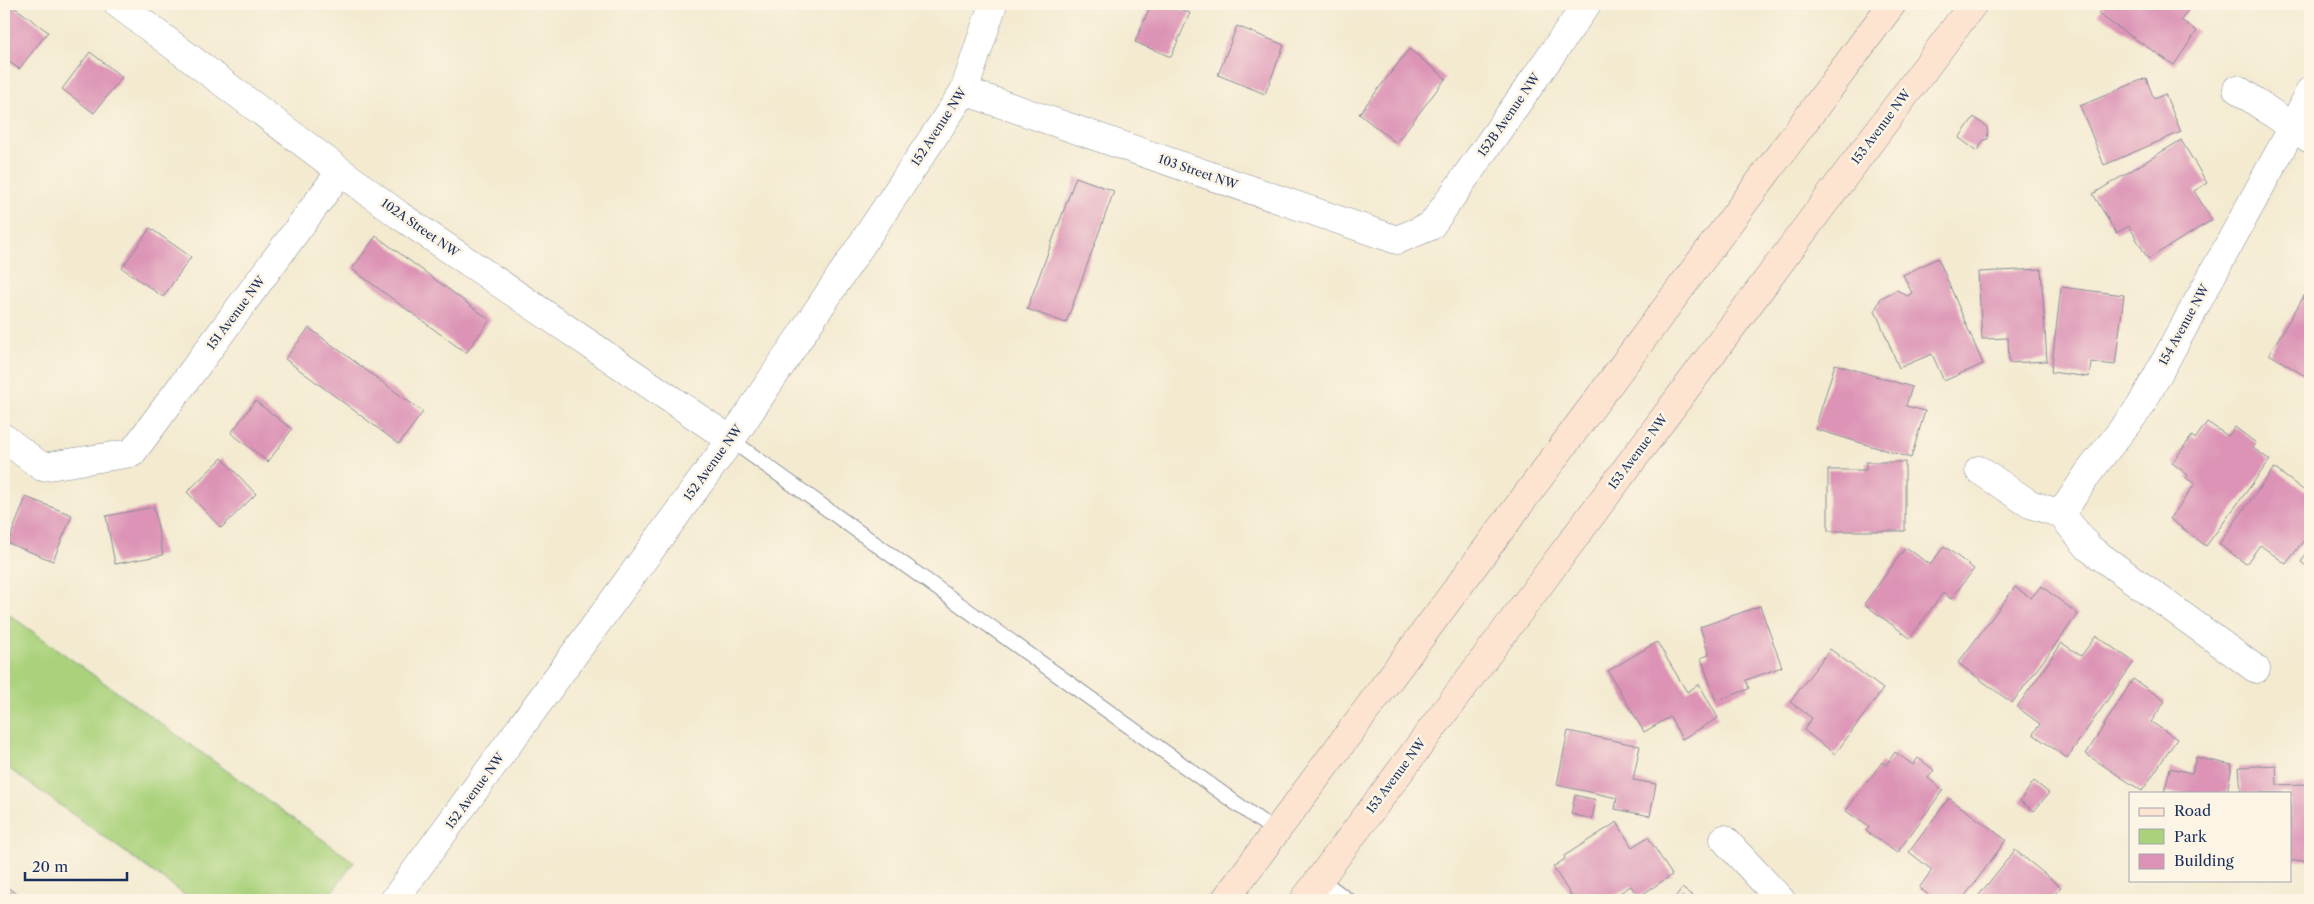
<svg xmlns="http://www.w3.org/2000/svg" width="2314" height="904" font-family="'Libre Caslon Text',serif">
	<rect width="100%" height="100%" fill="#fcf5e5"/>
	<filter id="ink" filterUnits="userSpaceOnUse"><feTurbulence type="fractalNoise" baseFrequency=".02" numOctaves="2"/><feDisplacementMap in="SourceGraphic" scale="10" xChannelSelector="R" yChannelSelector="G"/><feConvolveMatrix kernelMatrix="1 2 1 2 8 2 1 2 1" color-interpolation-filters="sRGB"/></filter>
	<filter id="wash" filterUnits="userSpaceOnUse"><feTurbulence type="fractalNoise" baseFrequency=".0096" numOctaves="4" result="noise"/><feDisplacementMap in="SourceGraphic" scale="20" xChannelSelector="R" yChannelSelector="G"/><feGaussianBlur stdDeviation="1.12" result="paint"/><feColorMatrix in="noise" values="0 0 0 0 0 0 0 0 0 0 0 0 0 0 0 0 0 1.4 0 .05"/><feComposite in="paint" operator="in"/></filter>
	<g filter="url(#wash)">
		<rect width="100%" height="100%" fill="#f3ead0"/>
		<polygon fill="#aad27c" stroke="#62806d" points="4,611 354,862 326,900 192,900 4,765"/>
		<g id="blocks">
			<g fill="#dc93b5">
				<polygon points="4,4 10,4 48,32 19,69 4,58"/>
				<polygon points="1151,4 1167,4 1190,13 1171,57 1135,42"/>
				<polygon points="2105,4 2192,4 2181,20 2197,31 2174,65 2098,14"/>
				<polygon points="1237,26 1284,45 1265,94 1218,75"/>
				<polygon points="1409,49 1446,78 1396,143 1359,114"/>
				<polygon points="90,52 122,77 94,113 62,89"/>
				<polygon points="2146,78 2154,99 2165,94 2181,132 2104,165 2080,106"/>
				<polygon points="1974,117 1987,127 1988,139 1984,140 1977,151 1959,138"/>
				<polygon points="2181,140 2207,183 2194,191 2212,220 2148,259 2129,226 2116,233 2093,194"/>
				<polygon points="1076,177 1114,191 1066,323 1027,309"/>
				<polygon points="150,228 191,257 163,297 122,268"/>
				<polygon points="376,236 490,320 466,353 352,269"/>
				<polygon points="1938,258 1983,364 1944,381 1932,354 1899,368 1875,310 1881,298 1897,290 1907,296 1912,293 1903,275"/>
				<polygon points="2041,269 2047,361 2009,363 2008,338 1982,339 1978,272"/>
				<polygon points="2310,286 2310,379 2269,354"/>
				<polygon points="2061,287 2124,295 2115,365 2091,362 2089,377 2051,372"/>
				<polygon points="309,328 423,412 399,444 285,359"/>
				<polygon points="1835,364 1912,387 1906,406 1925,411 1911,458 1815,429"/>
				<polygon points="255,401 292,429 268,462 231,433"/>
				<polygon points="2207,422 2228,436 2235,427 2256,443 2253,448 2270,460 2206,546 2170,519 2195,484 2186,478 2188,475 2172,463 2192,436 2195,439"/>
				<polygon points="222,458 256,494 221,528 187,492"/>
				<polygon points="1866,462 1905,462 1905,531 1828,531 1828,470 1866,470"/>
				<polygon points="2274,468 2310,495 2310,532 2286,564 2260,545 2246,564 2219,544"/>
				<polygon points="26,497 72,515 53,561 8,543"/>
				<polygon points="154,507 163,555 115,564 106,516"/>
				<polygon points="1944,546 1974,569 1951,599 1943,593 1910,638 1864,604 1906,547 1930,565"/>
				<polygon points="2310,548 2310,569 2301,562"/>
				<polygon points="2041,586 2078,614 2012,703 1958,663 2015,587 2031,598"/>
				<polygon points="1760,606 1782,667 1746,680 1749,689 1716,701 1701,658 1709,655 1700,627"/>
				<polygon points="2096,636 2134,662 2067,758 2033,734 2040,724 2017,707 2062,643 2081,656"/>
				<polygon points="1657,642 1687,692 1699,684 1718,718 1682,739 1670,717 1644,732 1608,671"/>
				<polygon points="1830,649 1883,689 1835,754 1804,730 1812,718 1790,702"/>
				<polygon points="2133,679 2165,701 2151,722 2177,739 2142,791 2086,754"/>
				<polygon points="1568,731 1640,746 1633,780 1656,784 1650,816 1615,809 1617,798 1557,785"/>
				<polygon points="1895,752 1913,765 1918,758 1934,770 1928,778 1943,790 1897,853 1866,831 1869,827 1846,811 1882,762 1886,765"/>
				<polygon points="2196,757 2232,765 2227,793 2164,793 2170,768 2192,773"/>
				<polygon points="2276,765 2277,785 2305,784 2309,860 2290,861 2290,793 2241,793 2239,767"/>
				<polygon points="2034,781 2049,793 2034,811 2020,801"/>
				<polygon points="1575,795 1596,800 1592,819 1571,814"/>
				<polygon points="1949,798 2006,840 1962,900 1936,900 1919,888 1932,870 1909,852"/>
				<polygon points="1617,822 1632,847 1648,837 1672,875 1638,897 1631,886 1608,900 1574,900 1553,867 1565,859 1564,856"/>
				<polygon points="2015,850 2061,887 2050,900 1975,900"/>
				<polygon points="4,885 20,896 17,900 4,900"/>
				<polygon points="1682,888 1698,900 1673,900"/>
			</g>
		</g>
	</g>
	<g filter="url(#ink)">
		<use href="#blocks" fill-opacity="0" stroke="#878c97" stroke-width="1"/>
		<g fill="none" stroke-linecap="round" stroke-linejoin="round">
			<defs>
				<g id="service">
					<polyline points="731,440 1276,832"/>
					<polyline points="1320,879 1348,900"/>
				</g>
				<g id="minor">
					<polyline points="118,4 399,215 731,440"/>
					<polyline points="2237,89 2310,139"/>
					<polyline points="964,91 1397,240 1431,226 1587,4"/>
					<polyline points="4,438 42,467 132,453 340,172"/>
					<polyline points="1979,470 2030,504 2061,514"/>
					<polyline points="2256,669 2089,548 2061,514 2089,472 2140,407 2293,127 2310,91"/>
					<polyline points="1724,839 1781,900"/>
					<polyline points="394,900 731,440 964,91 993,4"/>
				</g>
				<g id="secondary">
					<polyline points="1225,900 1892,4"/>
					<polyline points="1304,900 1973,4"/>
				</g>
			</defs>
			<use href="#service" stroke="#878c97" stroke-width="16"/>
			<use href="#minor" stroke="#878c97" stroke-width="29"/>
			<use href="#secondary" stroke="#878c97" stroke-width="29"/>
			<use href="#service" stroke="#fff" stroke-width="14"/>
			<use href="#minor" stroke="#fff" stroke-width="28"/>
			<use href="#secondary" stroke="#fde4d1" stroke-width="28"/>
		</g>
	</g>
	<g text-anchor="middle" stroke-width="5" stroke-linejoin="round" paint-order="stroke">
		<g font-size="12" fill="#1b2f5e" stroke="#fcf5e5">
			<text transform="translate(1509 115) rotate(-55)" y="4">152B Avenue NW</text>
			<text transform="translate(939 127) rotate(-57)" y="4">152 Avenue NW</text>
			<text transform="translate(1881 127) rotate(-53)" y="4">153 Avenue NW</text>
			<text transform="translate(1198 172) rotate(19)" y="4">103 Street NW</text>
			<text transform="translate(420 228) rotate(35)" y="4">102A Street NW</text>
			<text transform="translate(236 313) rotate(-53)" y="4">151 Avenue NW</text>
			<text transform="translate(2184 325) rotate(-61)" y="4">154 Avenue NW</text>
			<text transform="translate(1638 452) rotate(-53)" y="4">153 Avenue NW</text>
			<text transform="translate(713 463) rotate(-54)" y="4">152 Avenue NW</text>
			<text transform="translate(1396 776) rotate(-53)" y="4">153 Avenue NW</text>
			<text transform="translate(475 791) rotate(-54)" y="4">152 Avenue NW</text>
		</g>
	</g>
	<rect width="2314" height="904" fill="none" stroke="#fcf5e5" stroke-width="20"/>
	<rect x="2129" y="792" width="162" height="90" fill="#fcf5e5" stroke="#a2a6af"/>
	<rect x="2139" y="808" width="25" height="8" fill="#fde4d1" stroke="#a2a6af"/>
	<text x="2174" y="816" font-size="15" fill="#1b2f5e">Road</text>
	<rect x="2139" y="829" width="25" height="15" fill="#aad27c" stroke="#a2a6af"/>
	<text x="2174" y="842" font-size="15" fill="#1b2f5e">Park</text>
	<rect x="2139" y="854" width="25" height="15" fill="#dc93b5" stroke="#a2a6af"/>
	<text x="2174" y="866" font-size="15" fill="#1b2f5e">Building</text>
	<path d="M25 872v8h102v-8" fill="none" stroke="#1b2f5e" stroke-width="2.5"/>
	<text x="32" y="872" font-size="15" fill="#1b2f5e" stroke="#fcf5e5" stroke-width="4" paint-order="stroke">20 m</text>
</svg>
